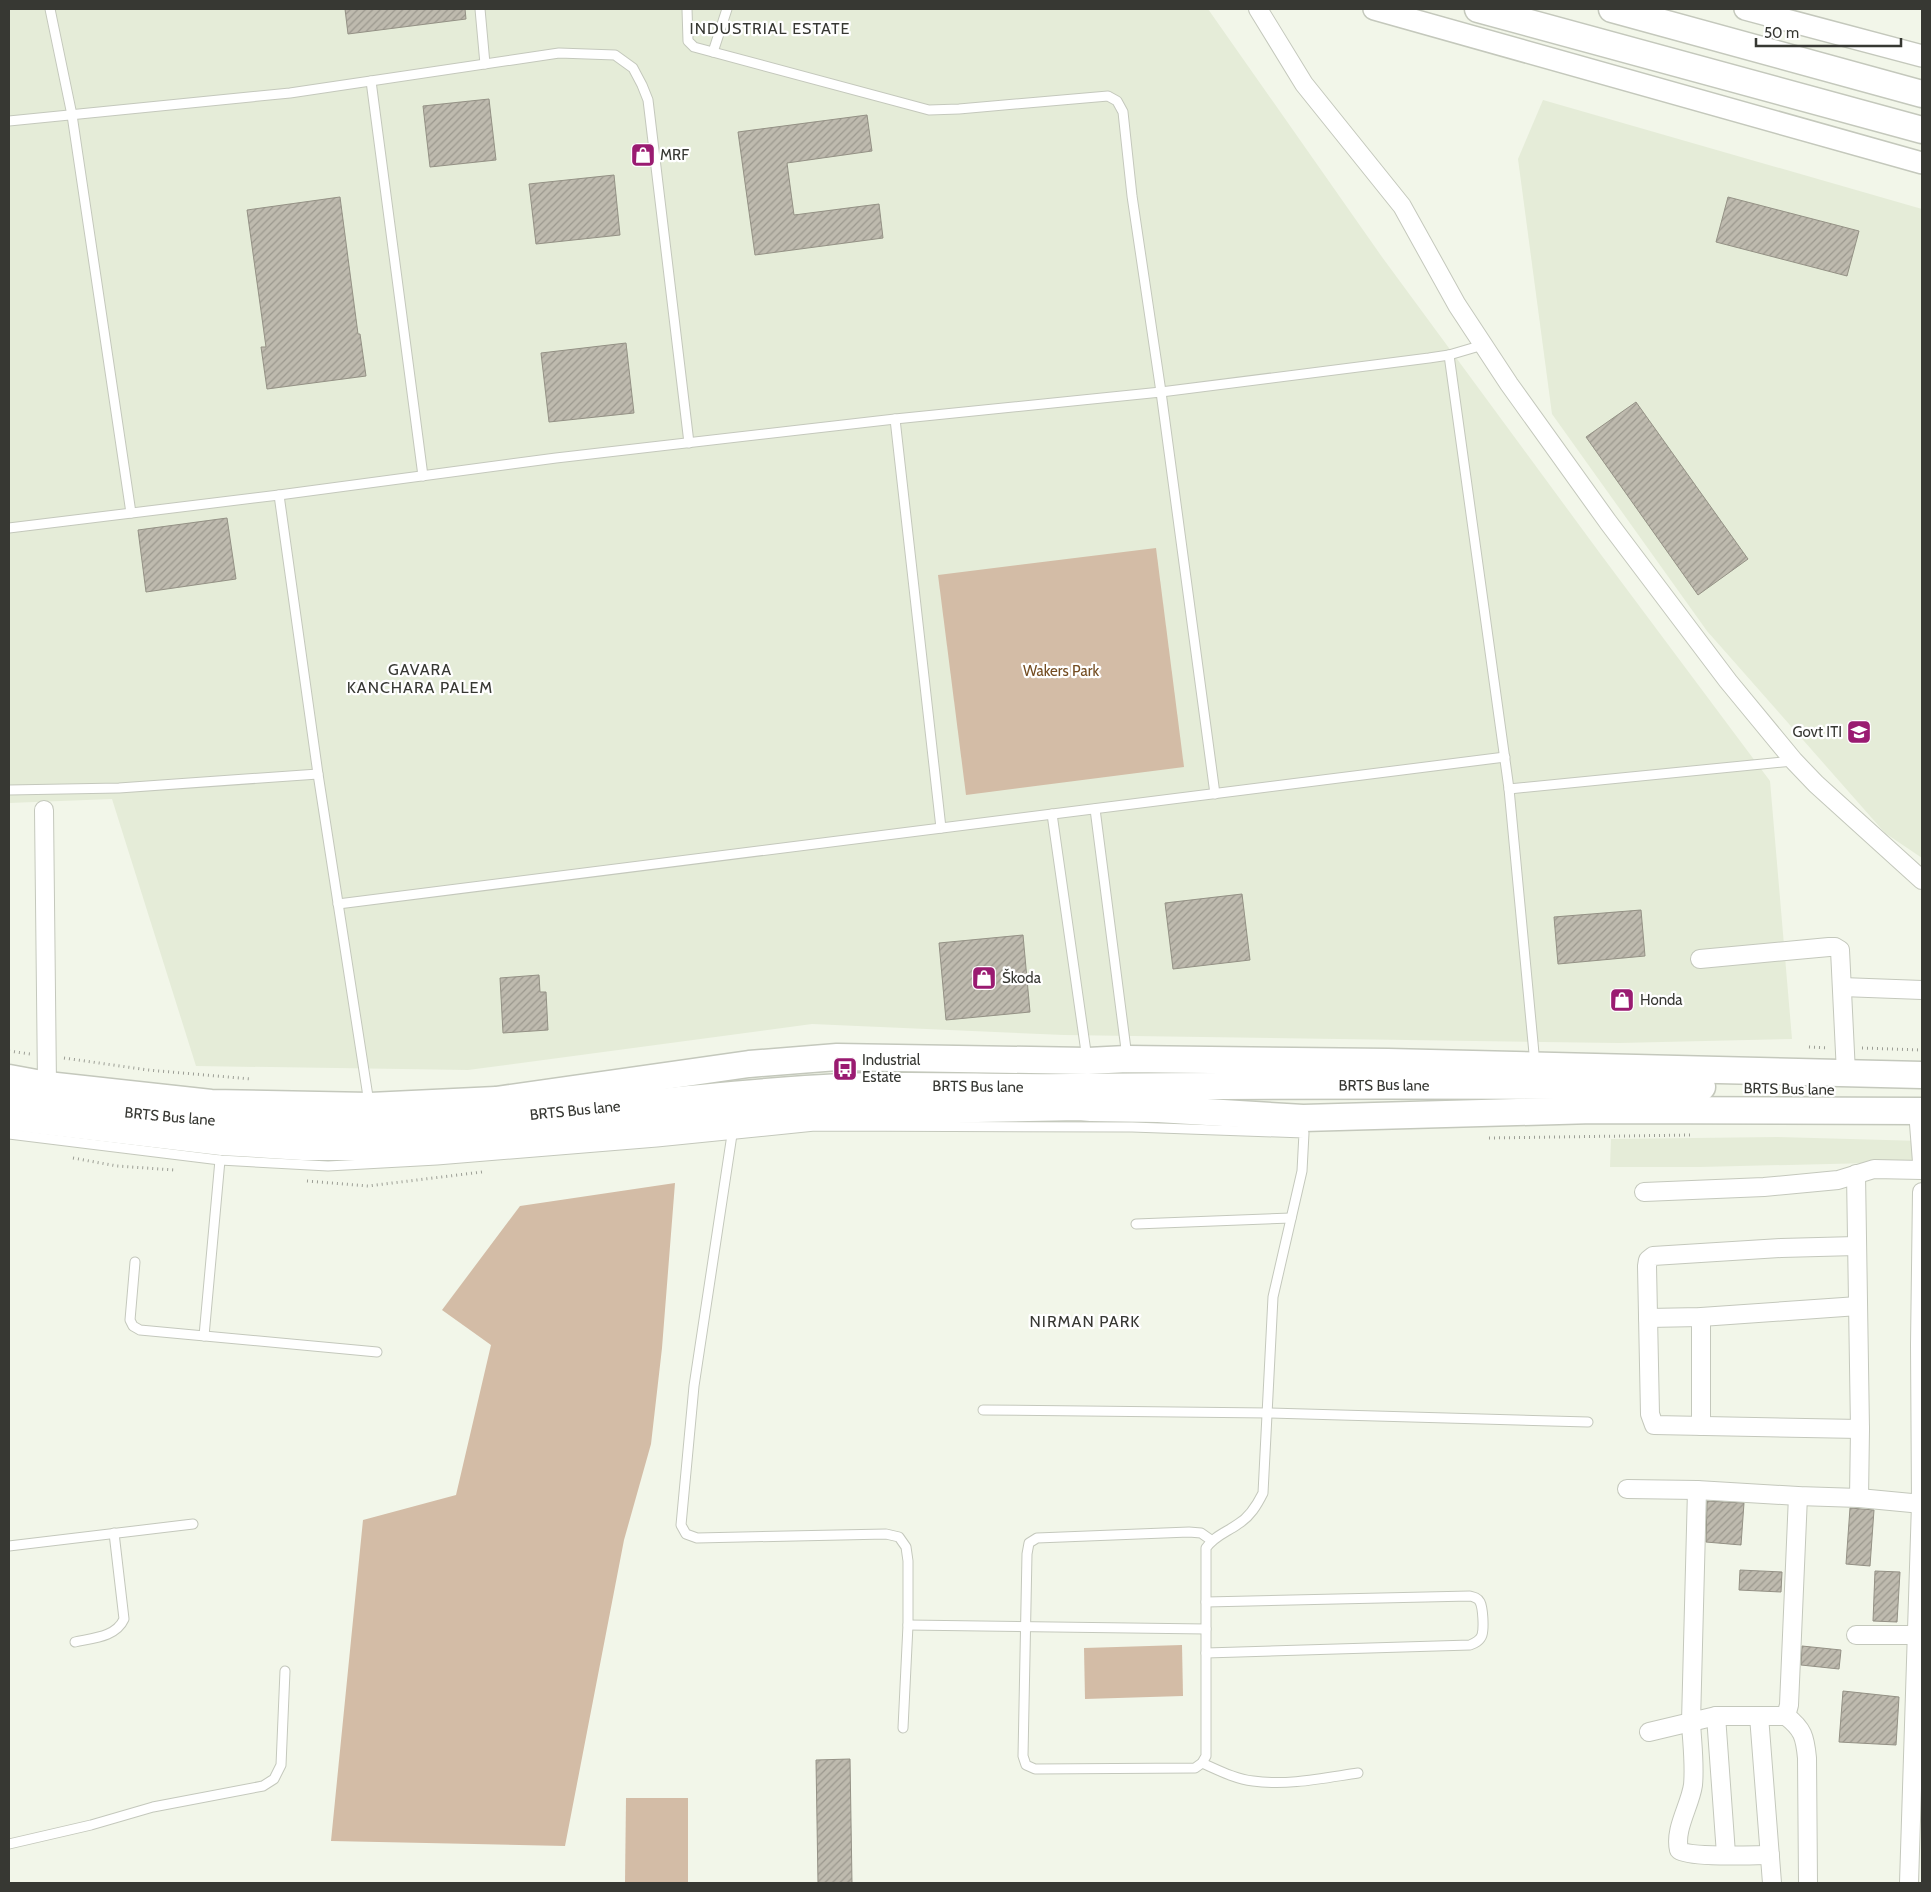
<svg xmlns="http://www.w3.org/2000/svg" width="1931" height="1892" font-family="Cabin,sans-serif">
	<defs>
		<pattern id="building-hatch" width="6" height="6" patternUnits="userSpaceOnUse" patternTransform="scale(1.25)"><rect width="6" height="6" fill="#bebaae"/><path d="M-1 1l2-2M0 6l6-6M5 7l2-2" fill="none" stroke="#9b988e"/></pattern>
	</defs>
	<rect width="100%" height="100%" fill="#f2f6e9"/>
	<g fill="#e5ecd8">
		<polygon points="9,9 1208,9 1382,257 1599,552 1770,781 1792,1039 1619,1043 1064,1035 812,1024 468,1070 196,1066 112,799 9,803"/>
		<polygon points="1543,100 1922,209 1922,858 1885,833 1707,631 1552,414 1518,159"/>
		<polygon points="1777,1137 1922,1141 1913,1162 1700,1167 1610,1167 1611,1139"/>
	</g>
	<g fill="#d3bca6">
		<polygon points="1156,548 1184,767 966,795 938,575"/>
		<polygon points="675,1183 662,1348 651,1444 624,1540 565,1846 331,1841 363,1520 456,1495 491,1345 442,1310 520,1206"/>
		<polygon points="1182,1645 1183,1696 1085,1699 1084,1648"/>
		<polygon points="626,1798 688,1798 688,1883 625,1883"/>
	</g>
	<g fill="url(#building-hatch)" stroke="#949185">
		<polygon points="345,9 465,9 466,19 348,34"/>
		<polygon points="489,99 496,160 430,167 423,106"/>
		<polygon points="867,115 872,151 787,163 794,215 879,204 883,238 755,255 738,132"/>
		<polygon points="614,175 620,235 536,244 529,184"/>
		<polygon points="340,197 358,334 360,334 366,376 267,389 261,347 266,347 247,210"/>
		<polygon points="1728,197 1859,231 1847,276 1716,242"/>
		<polygon points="626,343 634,413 549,422 541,353"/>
		<polygon points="1636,402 1748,559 1698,595 1586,437"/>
		<polygon points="227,518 236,579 146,592 138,530"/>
		<polygon points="1242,894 1250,960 1173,969 1165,903"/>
		<polygon points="1641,910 1645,956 1558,964 1554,917"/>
		<polygon points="1023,935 1030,1012 946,1020 939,943"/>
		<polygon points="539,975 540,992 546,992 548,1030 503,1033 500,978"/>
		<polygon points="1707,1501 1744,1503 1741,1545 1706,1542"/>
		<polygon points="1850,1508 1874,1510 1870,1566 1846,1564"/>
		<polygon points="1740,1570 1782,1572 1781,1592 1739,1590"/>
		<polygon points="1875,1571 1900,1572 1897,1622 1873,1621"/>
		<polygon points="1802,1646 1841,1650 1839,1669 1801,1665"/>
		<polygon points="1843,1691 1899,1697 1896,1745 1839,1742"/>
		<polygon points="850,1759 852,1883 818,1883 816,1760"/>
	</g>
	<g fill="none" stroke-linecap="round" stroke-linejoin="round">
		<defs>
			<g id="service">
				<polyline points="50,9 72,115 131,513"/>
				<polyline points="480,9 485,64"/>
				<polyline points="687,9 688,41 694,47 929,110 959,109 1108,96 1117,101 1123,112 1132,196 1161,392 1429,358 1449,355 1483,345"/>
				<polyline points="713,52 727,9"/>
				<polyline points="371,81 423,476"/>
				<polyline points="9,121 290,93 559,53 615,55 633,68 642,85 648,100 689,443"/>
				<polyline points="1449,355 1509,789 1535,1064"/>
				<polyline points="895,419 941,828"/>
				<polyline points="279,495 318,774 369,1103"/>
				<polyline points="9,528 279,495 556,458 895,419 1161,392 1215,794"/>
				<polyline points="1509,789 1793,761"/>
				<polyline points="9,790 119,788 318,774"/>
				<polyline points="1095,809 1127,1057"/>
				<polyline points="1052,814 1087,1059"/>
				<polyline points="338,904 1505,757"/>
				<polyline points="733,1128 694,1386 681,1525 686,1534 697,1538 886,1534 899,1537 906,1547 908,1561 908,1625 903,1728"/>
				<path d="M 9,1134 L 220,1160 L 328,1166 L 437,1160 L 657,1142 L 815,1126 L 1132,1127 L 1304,1133 L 1302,1171 L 1273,1297 L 1263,1493 C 1257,1505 1250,1517 1238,1524 C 1227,1532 1214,1536 1206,1548 L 1206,1756 L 1202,1763 L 1195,1768 L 1035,1769 L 1026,1765 L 1023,1756 L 1027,1554 L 1029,1543 L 1037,1538 L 1189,1532 L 1201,1533 L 1211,1540"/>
				<polyline points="1136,1224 1291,1218"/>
				<polyline points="135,1262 130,1320 133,1326 140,1330 377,1352"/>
				<polyline points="204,1336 220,1160"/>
				<polyline points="983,1410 1268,1413 1588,1422"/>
				<polyline points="9,1546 193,1524"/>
				<path d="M 1206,1602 L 1470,1596 C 1474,1597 1478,1598 1480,1602 C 1483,1608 1484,1628 1482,1635 C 1480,1641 1475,1643 1470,1645 L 1206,1653"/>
				<polyline points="908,1625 1206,1629"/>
				<path d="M 75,1642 C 93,1638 116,1637 124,1619 L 114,1533"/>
				<path d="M 1202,1763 C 1218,1770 1235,1779 1253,1781 C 1287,1786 1324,1778 1358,1773"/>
				<polyline points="9,1844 91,1825 153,1807 263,1786 274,1779 281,1765 285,1671"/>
			</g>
			<g id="minor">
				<polyline points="1258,9 1304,84 1402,206 1457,305 1509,384 1608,522 1728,681 1794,761 1816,784 1922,880"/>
				<polyline points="44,810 47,1085"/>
				<polyline points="1700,959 1829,947 1835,947 1840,950 1846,1073"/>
				<polyline points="1842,987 1922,990"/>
				<polyline points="1918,1111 1922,1162"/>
				<polyline points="1856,1174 1860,1429 1859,1498"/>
				<polyline points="1644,1192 1764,1187 1838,1180 1874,1169 1922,1170"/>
				<polyline points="1856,1246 1781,1248 1653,1256 1648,1260 1647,1266 1650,1414 1654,1425 1860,1429"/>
				<polyline points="1648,1318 1701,1317 1858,1306"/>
				<polyline points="1701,1426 1701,1317"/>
				<polyline points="1627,1489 1697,1490 1798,1496 1859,1498 1922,1504"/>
				<path d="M 1697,1490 L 1691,1722 L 1716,1716 L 1786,1716 C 1803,1729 1805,1737 1807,1758 L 1808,1883"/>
				<polyline points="1856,1635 1922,1635"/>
				<polyline points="1716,1716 1726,1854"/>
				<polyline points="1759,1716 1772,1883"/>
				<polyline points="1786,1716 1789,1705 1798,1496"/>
				<path d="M 1649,1732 L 1691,1722 C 1692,1743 1695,1764 1693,1785 C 1690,1806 1674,1829 1679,1850 C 1690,1858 1752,1855 1770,1855"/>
				<polyline points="1909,1883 1921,1504 1920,1345 1922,1192"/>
			</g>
			<g id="tertiary">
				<polyline points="1374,9 1922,163"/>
				<polyline points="1745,9 1922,56"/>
			</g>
			<g id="primary">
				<polyline points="1478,9 1922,130"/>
				<polyline points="1612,9 1922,94"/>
				<polyline points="9,1078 47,1085 211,1103 370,1106 496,1100 749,1064 837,1057 1088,1061 1127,1059 1388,1062 1922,1075"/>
				<path id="s1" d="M 9,1098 C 138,1116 269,1129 400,1124 C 547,1118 694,1094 841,1087 C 918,1084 995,1088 1072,1087 C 1282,1085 1492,1085 1702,1087"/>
				<polyline points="9,1117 222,1142 303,1147 381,1147 475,1141 813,1112 1079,1107 1091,1108 1158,1109 1303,1118 1594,1110 1922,1111"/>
			</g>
		</defs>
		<use href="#service" stroke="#c4c8bc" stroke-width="11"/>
		<use href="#minor" stroke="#c4c8bc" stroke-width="20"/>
		<use href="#tertiary" stroke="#c4c8bc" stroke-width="24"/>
		<use href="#primary" stroke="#c4c8bc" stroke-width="29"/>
		<g stroke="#9c9e95" stroke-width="3" stroke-dasharray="1 4" stroke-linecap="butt">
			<polyline points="1809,1047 1828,1048"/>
			<polyline points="1862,1048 1921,1050"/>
			<polyline points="9,1051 30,1054"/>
			<polyline points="64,1058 148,1070 251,1079"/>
			<polyline points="1489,1138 1691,1135"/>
			<polyline points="73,1158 117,1166 174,1170"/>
			<polyline points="307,1181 368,1186 482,1172"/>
		</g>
		<use href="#service" stroke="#fff" stroke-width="9"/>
		<use href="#minor" stroke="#fff" stroke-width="18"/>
		<use href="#tertiary" stroke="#fff" stroke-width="21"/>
		<use href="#primary" stroke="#fff" stroke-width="26"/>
	</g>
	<defs>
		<symbol id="shop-square" viewBox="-11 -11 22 22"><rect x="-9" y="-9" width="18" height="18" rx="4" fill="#9a1b71" stroke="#fff"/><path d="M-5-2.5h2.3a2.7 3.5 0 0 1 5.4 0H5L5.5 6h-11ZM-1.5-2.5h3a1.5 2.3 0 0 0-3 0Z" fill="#fff"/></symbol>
		<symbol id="university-square" viewBox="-11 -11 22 22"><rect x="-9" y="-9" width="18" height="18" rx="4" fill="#9a1b71" stroke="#fff"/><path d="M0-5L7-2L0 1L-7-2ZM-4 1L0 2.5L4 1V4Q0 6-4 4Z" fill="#fff"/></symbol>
		<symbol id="bus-square" viewBox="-11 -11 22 22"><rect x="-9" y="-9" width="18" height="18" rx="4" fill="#9a1b71" stroke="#fff"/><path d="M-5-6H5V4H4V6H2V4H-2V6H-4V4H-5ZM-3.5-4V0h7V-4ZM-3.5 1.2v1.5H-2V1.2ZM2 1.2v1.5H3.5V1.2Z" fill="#fff"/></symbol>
	</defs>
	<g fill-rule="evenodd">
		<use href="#shop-square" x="629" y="141" width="28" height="28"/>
		<use href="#university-square" x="1845" y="718" width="28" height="28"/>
		<use href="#shop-square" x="970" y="964" width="28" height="28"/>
		<use href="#shop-square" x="1608" y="986" width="28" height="28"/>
		<use href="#bus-square" x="831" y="1055" width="28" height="28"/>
	</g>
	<g text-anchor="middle" stroke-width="4.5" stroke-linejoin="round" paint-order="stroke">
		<g font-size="15" fill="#373833" stroke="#fff" text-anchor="start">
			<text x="660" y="160">MRF</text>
			<text x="1842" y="737" text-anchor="end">Govt ITI</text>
			<text x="1002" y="983">Škoda</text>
			<text x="1640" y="1005">Honda</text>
			<text x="862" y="1065">Industrial<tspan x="862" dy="17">Estate</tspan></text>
		</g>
		<g font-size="15" fill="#744d22" stroke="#fff">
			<text x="1061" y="676">Wakers Park</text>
		</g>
		<g font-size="15" fill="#373833" stroke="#fff">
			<text dy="5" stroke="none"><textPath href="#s1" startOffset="1378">BRTS Bus lane</textPath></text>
			<text dy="5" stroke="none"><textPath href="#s1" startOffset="972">BRTS Bus lane</textPath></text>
			<text transform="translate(1789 1089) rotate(1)" y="5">BRTS Bus lane</text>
			<text dy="5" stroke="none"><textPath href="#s1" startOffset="568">BRTS Bus lane</textPath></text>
			<text dy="5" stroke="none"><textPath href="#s1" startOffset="162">BRTS Bus lane</textPath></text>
		</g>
		<g font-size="16" letter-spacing="1" fill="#373833" stroke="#fff">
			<text x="770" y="34">INDUSTRIAL ESTATE</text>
			<text x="420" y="675">GAVARA<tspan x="420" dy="18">KANCHARA PALEM</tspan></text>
			<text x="1085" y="1327">NIRMAN PARK</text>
		</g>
	</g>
	<rect width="1931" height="1892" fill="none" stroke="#373833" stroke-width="20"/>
	<path d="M1756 38v8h145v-8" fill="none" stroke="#373833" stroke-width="2.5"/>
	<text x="1764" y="38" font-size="15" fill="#373833" stroke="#ffffff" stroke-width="4" paint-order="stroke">50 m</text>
</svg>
